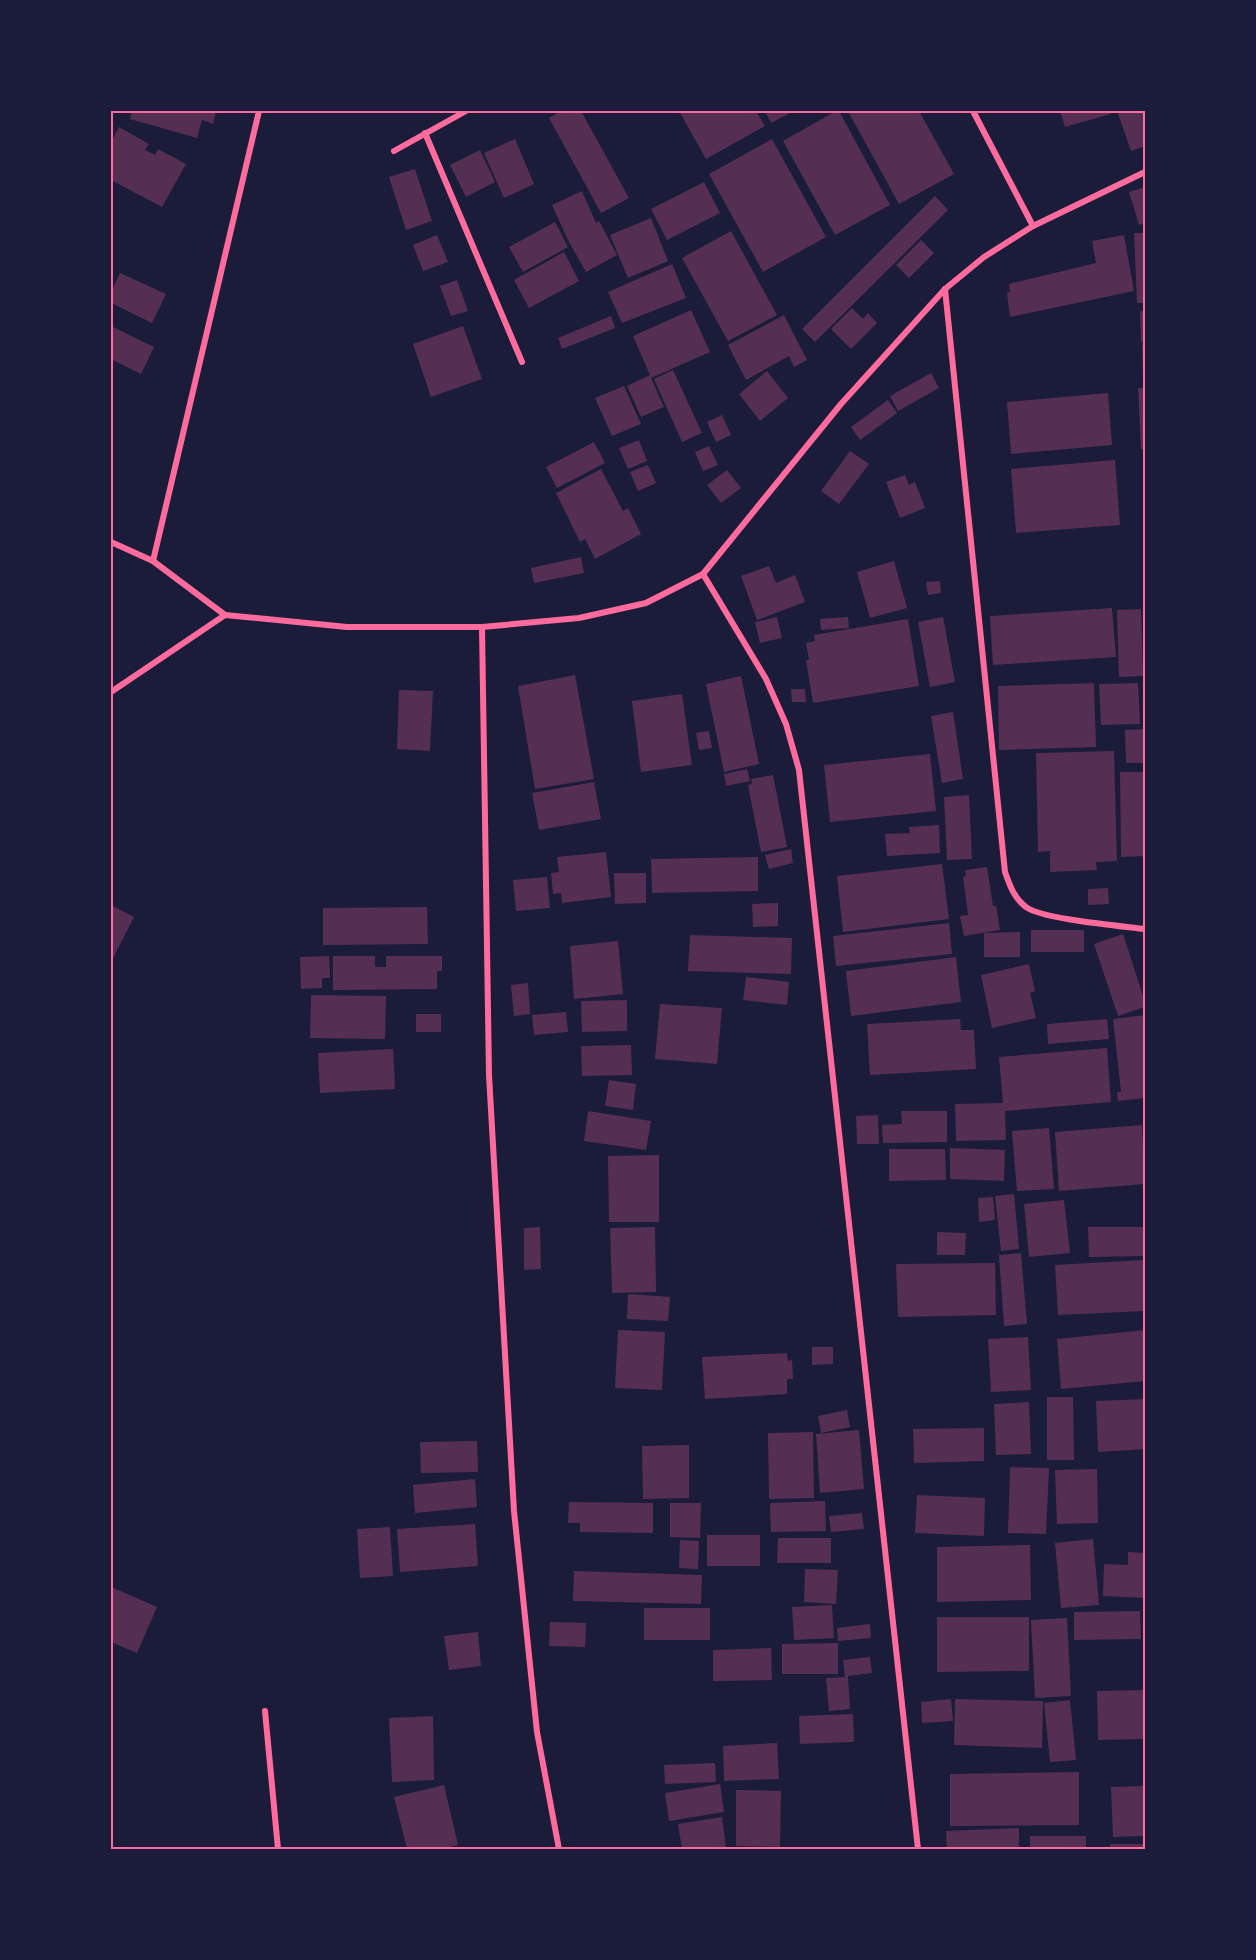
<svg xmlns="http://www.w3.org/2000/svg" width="1256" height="1960" font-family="Poppins,sans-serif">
	<rect width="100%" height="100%" fill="#1b1b3a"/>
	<g fill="#542f53">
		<polygon points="132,111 216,111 213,124 202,120 197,138 130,119"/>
		<polygon points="561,111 581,111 629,198 601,213 549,118"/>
		<polygon points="679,111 756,111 765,126 706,159"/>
		<polygon points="765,111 794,111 771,123"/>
		<polygon points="836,111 839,111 890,205 835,235 783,141"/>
		<polygon points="853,111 919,111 954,174 899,204 849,113"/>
		<polygon points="1060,111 1110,111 1111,114 1065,127"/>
		<polygon points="1117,111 1145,111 1145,146 1131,151"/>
		<polygon points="119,127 149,144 145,150 155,155 158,149 186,164 162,207 111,180 111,142"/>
		<polygon points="515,139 534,184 504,198 484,153"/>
		<polygon points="772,139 826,237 763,272 709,174"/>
		<polygon points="480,150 495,182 466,197 450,165"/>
		<polygon points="415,169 432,221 406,230 389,177"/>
		<polygon points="704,182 720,213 667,240 651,209"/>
		<polygon points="1145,187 1145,223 1139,225 1129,192"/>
		<polygon points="582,191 596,223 599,221 617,255 586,272 568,240 552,205"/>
		<polygon points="935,196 948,210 815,342 802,329"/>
		<polygon points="651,218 668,261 628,278 610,235"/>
		<polygon points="555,222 568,247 523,272 509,247"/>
		<polygon points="731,231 777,315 728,341 682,258"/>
		<polygon points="1134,233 1145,233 1145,303 1137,303"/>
		<polygon points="437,235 448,262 423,271 413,245"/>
		<polygon points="1124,235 1134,291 1010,317 1007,293 1010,292 1009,284 1096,263 1092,241"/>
		<polygon points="921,240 934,253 909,278 896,265"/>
		<polygon points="564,252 579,281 529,308 514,280"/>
		<polygon points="672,264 686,298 622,323 608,292"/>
		<polygon points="120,273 166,294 152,323 111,303 111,292"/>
		<polygon points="457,280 468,311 451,316 440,286"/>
		<polygon points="852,308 863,319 868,313 877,323 851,349 831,329"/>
		<polygon points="691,310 710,352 651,378 664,407 641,417 627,386 650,375 633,336"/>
		<polygon points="1140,311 1145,311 1145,341 1141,342"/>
		<polygon points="784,315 807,360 794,367 789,356 746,380 728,345"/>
		<polygon points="611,316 615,328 562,349 558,338"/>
		<polygon points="111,326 154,347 141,374 111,359"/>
		<polygon points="463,326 482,379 431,397 413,344"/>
		<polygon points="1142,345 1145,345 1145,377 1143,377"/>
		<polygon points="673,370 702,433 682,442 654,379"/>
		<polygon points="767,371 788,398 760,421 739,394"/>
		<polygon points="931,373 939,388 898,411 890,396"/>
		<polygon points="624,386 641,424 612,436 595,398"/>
		<polygon points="1138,388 1145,388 1145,449 1141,449"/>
		<polygon points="1108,393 1112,445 1011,454 1007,402"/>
		<polygon points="888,400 897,413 860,440 851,427"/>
		<polygon points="722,415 731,435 716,442 707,422"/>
		<polygon points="639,440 647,461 628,469 619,448"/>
		<polygon points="594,442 605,463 557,488 546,467"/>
		<polygon points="709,446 718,465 703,471 695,452"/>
		<polygon points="850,451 869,464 839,504 821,491"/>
		<polygon points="1115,460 1120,525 1016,533 1011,469"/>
		<polygon points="648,465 656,483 638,491 630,472"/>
		<polygon points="601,469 623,511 628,508 641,534 595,559 585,539 580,542 556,493"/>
		<polygon points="727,470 741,488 721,503 707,485"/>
		<polygon points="905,475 909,485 915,482 925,508 900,518 886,482"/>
		<polygon points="581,557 584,573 534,583 531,568"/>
		<polygon points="894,561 907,608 870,618 857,572"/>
		<polygon points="769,566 776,583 795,575 805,602 757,620 741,576"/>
		<polygon points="940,581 941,593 928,595 926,582"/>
		<polygon points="1112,608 1116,657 993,665 990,616"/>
		<polygon points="1141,609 1143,676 1119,677 1117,610"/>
		<polygon points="777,617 782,638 760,643 755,622"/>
		<polygon points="848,617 849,628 821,630 820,619"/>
		<polygon points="943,617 955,682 930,687 918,622"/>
		<polygon points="908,619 919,686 813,703 806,660 809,660 806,643 815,641 814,635"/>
		<polygon points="575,675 594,779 535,789 518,686"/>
		<polygon points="741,676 759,764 724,772 706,684"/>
		<polygon points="1094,683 1096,747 999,750 998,686"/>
		<polygon points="1138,683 1140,724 1101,725 1099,684"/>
		<polygon points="791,689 805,689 806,702 792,702"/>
		<polygon points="399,690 433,691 430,751 397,749"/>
		<polygon points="682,694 692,765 641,772 632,701"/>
		<polygon points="953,712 963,779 942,783 931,716"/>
		<polygon points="1145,729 1145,763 1126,763 1125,730"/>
		<polygon points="709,731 712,748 699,750 696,733"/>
		<polygon points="1114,751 1117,861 1096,862 1097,870 1050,872 1050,851 1038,852 1036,753"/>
		<polygon points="930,754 936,811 830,822 824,765"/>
		<polygon points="747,769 750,781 726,786 724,774"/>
		<polygon points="1120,772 1145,772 1145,856 1121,857"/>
		<polygon points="773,775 787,847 761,852 748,785 752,784 751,779"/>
		<polygon points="594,782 601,819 539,830 532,793"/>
		<polygon points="969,795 972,859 947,860 944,797"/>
		<polygon points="939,825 940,853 887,856 885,834 910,833 909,827"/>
		<polygon points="791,849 793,863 769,869 765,855"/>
		<polygon points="606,852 611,897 562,903 561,893 553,894 551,873 559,872 557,857"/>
		<polygon points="758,857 758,891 652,893 651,859"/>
		<polygon points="942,864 949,919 843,932 837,876"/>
		<polygon points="987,867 993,906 996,905 1000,930 964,936 960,916 968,915 963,877 966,876 965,870"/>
		<polygon points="614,873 646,873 646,903 615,904"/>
		<polygon points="547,877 550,908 516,911 513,880"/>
		<polygon points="1108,888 1109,904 1088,905 1088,889"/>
		<polygon points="778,903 778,926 753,927 752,904"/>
		<polygon points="111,905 134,917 111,962"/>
		<polygon points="427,907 428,944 323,945 323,908"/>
		<polygon points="949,923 952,954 836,966 833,936"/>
		<rect x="1031" y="930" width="53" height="22"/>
		<polygon points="1020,932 1020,957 984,957 984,933"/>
		<polygon points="1123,934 1145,1002 1145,1007 1118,1016 1094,944"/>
		<polygon points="690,935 792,938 791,974 688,971"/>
		<polygon points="618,941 623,994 574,999 570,946"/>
		<polygon points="329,956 330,978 322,978 322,988 301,989 300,957"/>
		<polygon points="333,956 375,956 375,967 386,967 386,956 442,956 442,971 437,971 437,989 333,990"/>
		<polygon points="956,957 961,1002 851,1016 846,971"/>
		<polygon points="1029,964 1035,991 1030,993 1036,1018 992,1028 981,975"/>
		<polygon points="746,977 789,982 787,1005 743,1000"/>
		<polygon points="528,983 530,1014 514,1016 511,985"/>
		<polygon points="311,995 386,996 385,1039 310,1038"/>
		<polygon points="627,1000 627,1031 582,1032 581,1001"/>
		<polygon points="660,1004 722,1008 717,1064 655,1059"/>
		<polygon points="566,1012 568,1032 534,1035 532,1015"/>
		<rect x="416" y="1014" width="25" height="18"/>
		<polygon points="1145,1015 1145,1098 1118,1101 1117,1092 1121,1092 1113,1019"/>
		<polygon points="960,1019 961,1030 974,1030 976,1069 870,1075 867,1024"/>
		<polygon points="1107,1019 1109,1039 1048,1044 1047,1024"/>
		<polygon points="631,1045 632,1075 582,1076 581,1046"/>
		<polygon points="1107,1048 1111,1102 1005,1111 1006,1140 956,1141 955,1104 1003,1103 999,1057"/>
		<polygon points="393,1049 395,1089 320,1093 318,1053"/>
		<polygon points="609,1080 636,1084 633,1110 605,1106"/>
		<polygon points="588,1111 651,1121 646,1150 584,1141"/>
		<polygon points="901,1111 947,1111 947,1142 883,1143 882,1125 902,1124"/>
		<polygon points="878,1115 879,1144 857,1144 856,1116"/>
		<polygon points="1142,1125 1145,1184 1059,1191 1055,1132"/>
		<polygon points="1049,1128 1054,1189 1017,1191 1012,1131"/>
		<polygon points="950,1148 1005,1150 1004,1181 950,1179"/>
		<polygon points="889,1149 945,1149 946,1180 889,1181"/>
		<polygon points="659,1155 659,1222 609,1222 608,1156"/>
		<polygon points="1014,1194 1019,1249 1001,1251 995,1196"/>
		<polygon points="993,1197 995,1220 979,1222 978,1198"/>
		<polygon points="1064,1200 1070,1253 1029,1257 1024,1204"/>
		<polygon points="540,1227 541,1269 524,1270 524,1228"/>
		<polygon points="655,1227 656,1292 612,1293 610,1228"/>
		<polygon points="1088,1227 1145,1227 1145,1256 1089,1257"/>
		<polygon points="937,1232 966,1233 965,1255 937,1255"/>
		<polygon points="1021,1253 1027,1324 1004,1326 999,1255"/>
		<polygon points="1145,1260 1145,1311 1058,1315 1055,1265"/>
		<polygon points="995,1263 996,1315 898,1317 896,1264"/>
		<polygon points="628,1294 670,1297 668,1321 627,1319"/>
		<polygon points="618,1330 665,1332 662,1390 615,1388"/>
		<polygon points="1145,1330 1145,1381 1061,1389 1057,1339"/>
		<polygon points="1028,1337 1031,1390 991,1392 988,1339"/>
		<polygon points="812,1347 833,1347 833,1364 812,1365"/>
		<polygon points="787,1353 788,1361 792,1360 793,1379 787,1379 787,1394 705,1399 702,1357"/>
		<polygon points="1047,1397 1073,1397 1074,1460 1047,1460"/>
		<polygon points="1145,1399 1145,1449 1098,1452 1096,1401"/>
		<polygon points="1029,1402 1031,1454 996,1455 994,1404"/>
		<polygon points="847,1410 850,1427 821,1433 818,1416"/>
		<polygon points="984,1428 984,1461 914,1463 913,1429"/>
		<polygon points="859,1430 864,1489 820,1493 816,1434"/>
		<polygon points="813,1432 814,1498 769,1499 768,1433"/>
		<polygon points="477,1441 478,1472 421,1473 420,1442"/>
		<polygon points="689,1445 689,1498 643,1499 642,1446"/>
		<polygon points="1010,1467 1049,1468 1046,1534 1008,1533"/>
		<polygon points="1097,1469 1098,1523 1057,1524 1055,1470"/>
		<polygon points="475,1479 477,1507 415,1513 413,1485"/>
		<polygon points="917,1495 985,1498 984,1536 915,1533"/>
		<polygon points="825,1501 826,1531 771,1532 770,1503"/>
		<polygon points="569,1502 653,1503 653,1533 580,1532 580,1523 568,1523"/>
		<polygon points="670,1503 701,1503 700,1538 670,1537"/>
		<polygon points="862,1513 864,1529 831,1532 829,1516"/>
		<polygon points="475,1524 478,1566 400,1572 397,1529"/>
		<polygon points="390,1527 393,1576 360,1578 357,1529"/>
		<rect x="707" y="1535" width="53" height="31"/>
		<polygon points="778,1538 831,1538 831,1563 777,1563"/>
		<polygon points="1093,1539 1099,1605 1061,1608 1055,1543"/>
		<polygon points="680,1540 699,1541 698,1569 679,1568"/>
		<polygon points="1030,1545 1031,1600 937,1602 937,1547"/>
		<polygon points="1128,1552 1145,1553 1145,1598 1103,1596 1104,1564 1128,1565"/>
		<polygon points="805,1569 838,1570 836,1604 804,1602"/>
		<polygon points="574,1571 702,1575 701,1604 573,1601"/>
		<polygon points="111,1587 157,1607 137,1653 111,1642"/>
		<polygon points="832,1605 834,1638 794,1640 792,1607"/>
		<rect x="644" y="1608" width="66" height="32"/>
		<polygon points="1140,1611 1141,1639 1074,1640 1074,1612"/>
		<polygon points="937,1617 1029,1617 1029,1671 937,1672"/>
		<polygon points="1067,1618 1071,1696 1035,1698 1031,1620"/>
		<polygon points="550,1622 586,1623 585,1647 549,1646"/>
		<polygon points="870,1624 871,1638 838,1641 837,1628"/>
		<polygon points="478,1632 481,1666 449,1670 444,1636"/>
		<polygon points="838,1643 838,1674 782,1674 782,1644"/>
		<polygon points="771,1648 772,1680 713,1681 713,1650"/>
		<polygon points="870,1657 872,1673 848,1676 850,1709 829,1711 826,1678 845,1677 843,1660"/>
		<polygon points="1145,1690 1145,1739 1098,1740 1097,1691"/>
		<polygon points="951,1699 953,1721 922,1723 921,1702"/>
		<polygon points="955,1699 1043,1701 1042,1748 954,1745"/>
		<polygon points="1070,1700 1076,1760 1050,1762 1044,1703"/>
		<polygon points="853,1714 854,1742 800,1744 799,1716"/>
		<polygon points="433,1716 434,1780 392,1782 389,1718"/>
		<polygon points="777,1743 779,1779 724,1781 723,1746"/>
		<polygon points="715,1763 716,1782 665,1784 664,1765"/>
		<polygon points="1079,1772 1079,1825 950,1826 950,1774"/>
		<polygon points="720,1784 724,1812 669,1821 665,1793"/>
		<polygon points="444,1785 458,1845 443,1849 407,1849 394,1797"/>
		<polygon points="1145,1786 1145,1836 1113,1837 1111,1787"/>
		<polygon points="736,1790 781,1791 780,1847 736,1846"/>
		<polygon points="722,1817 726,1847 713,1849 682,1849 678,1824"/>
		<polygon points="1019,1828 1019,1849 947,1849 946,1831"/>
		<rect x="1030" y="1836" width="56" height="13"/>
		<rect x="1110" y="1844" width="35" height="5"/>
	</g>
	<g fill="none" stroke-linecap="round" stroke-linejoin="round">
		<g stroke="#ff6b9d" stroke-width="6">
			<polyline points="973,111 1033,226"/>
			<polyline points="425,133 522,362"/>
			<polyline points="394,151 466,111"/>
			<path d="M 945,289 L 1005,872 C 1010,886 1014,898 1026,907 C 1041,919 1122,926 1145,929"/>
			<polyline points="111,542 153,561 225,615"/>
			<polyline points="153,561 259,111"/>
			<polyline points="703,574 766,679 786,724 799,770 918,1849"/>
			<polyline points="482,627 489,1075 514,1511 537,1732 559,1849"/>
			<polyline points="111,692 225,615 347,627 482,627 579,618 646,603 703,574 841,404 945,289 984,257 1033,226 1145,172"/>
			<polyline points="265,1711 278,1849"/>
		</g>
	</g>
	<rect width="1256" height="1960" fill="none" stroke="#1b1b3a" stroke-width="225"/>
	<rect x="112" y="112" width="1032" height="1736" fill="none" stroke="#ff6b9d" stroke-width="2"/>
</svg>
